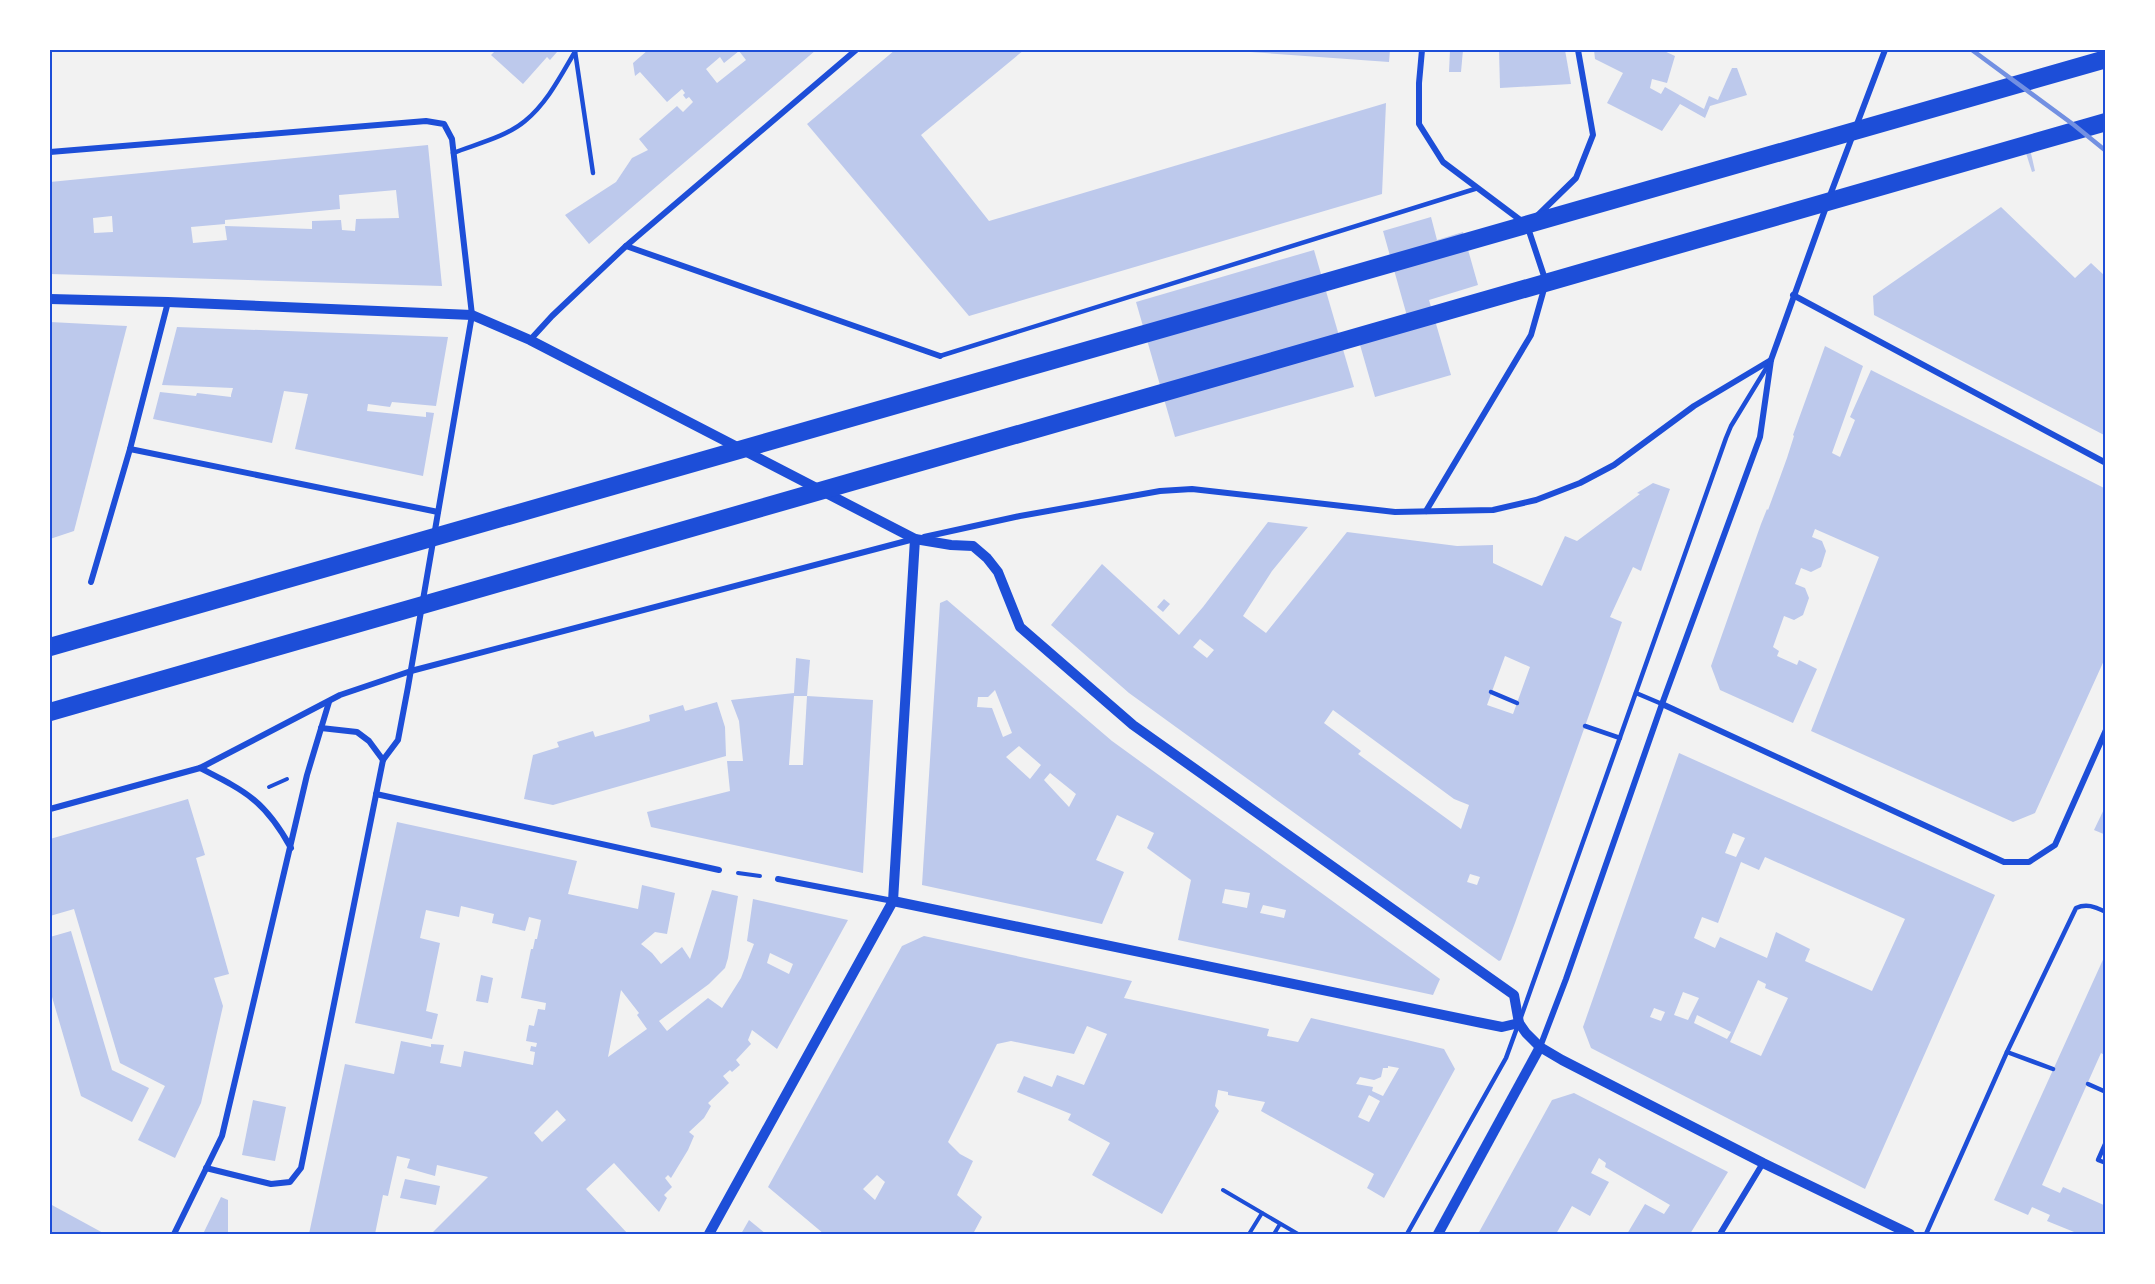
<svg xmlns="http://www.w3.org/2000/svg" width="2155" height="1284" font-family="Raleway,sans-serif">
	<rect width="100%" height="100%" fill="#f2f2f2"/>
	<g fill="#bdc9ec" fill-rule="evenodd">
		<polygon points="496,50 555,50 557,52 550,60 547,57 523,84 491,55"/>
		<path d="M 648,50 L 816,50 L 589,244 L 565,215 L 616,182 L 632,158 L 648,150 L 639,139 L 677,106 L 683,112 L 693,102 L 689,97 L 686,99 L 683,95 L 685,93 L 682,89 L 667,102 L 640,72 L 635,76 L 633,63 ZM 739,51 L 746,60 L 717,83 L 706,69 L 720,57 L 724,63 Z"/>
		<polygon points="895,50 1024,50 921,135 989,221 1386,103 1382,194 969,316 807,124"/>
		<polygon points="1236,50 1390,50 1389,62 1236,51"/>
		<polygon points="1450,50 1463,50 1461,72 1449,72"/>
		<polygon points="1499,50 1565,50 1571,84 1500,88"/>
		<polygon points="1594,50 1662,50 1675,56 1667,83 1652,79 1650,88 1661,94 1665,87 1704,109 1709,96 1718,100 1732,68 1737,68 1747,95 1710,106 1705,118 1680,104 1662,131 1607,103 1623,73 1595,59"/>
		<path d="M 428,145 L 442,286 L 50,274 L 50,182 ZM 396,190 L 399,218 L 356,219 L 355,231 L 342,230 L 341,220 L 312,221 L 312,229 L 225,226 L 227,240 L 193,243 L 191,227 L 225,224 L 225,220 L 340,209 L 339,195 ZM 112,216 L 113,232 L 94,233 L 93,218 Z"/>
		<polygon points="2030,149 2035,171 2032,172 2025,150"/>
		<polygon points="2001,207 2075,278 2091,263 2106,277 2106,436 1874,315 1873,296"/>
		<polygon points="1431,217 1437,240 1463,232 1478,285 1429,300 1451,375 1375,397 1358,338 1409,323 1383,231"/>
		<polygon points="1314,250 1354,387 1175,437 1136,302"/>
		<polygon points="50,322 127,326 74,531 50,539"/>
		<polygon points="177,327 448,337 436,406 392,402 390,407 368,404 367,411 426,417 426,412 434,413 423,476 295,449 308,394 284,391 272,443 153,419 160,392 196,396 197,393 231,397 231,395 233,388 162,385"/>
		<polygon points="1825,346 1863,366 1832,453 1840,457 1855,420 1850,417 1871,370 2106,489 2106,656 2035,813 2013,822 1811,731 1879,557 1815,529 1812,537 1822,541 1826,551 1821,567 1811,572 1801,568 1795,584 1805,588 1809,598 1803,615 1794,620 1784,616 1773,647 1779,651 1777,656 1797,665 1799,660 1817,669 1793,723 1720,690 1711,666 1761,524 1767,509 1768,510 1787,458 1794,436 1793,435"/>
		<path d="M 1653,483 L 1670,489 L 1641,571 L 1633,567 L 1610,617 L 1622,622 L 1515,923 L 1501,960 L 1499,961 L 1129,693 L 1051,625 L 1102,564 L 1179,635 L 1203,607 L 1268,522 L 1308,527 L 1272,571 L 1243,616 L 1266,633 L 1347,532 L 1457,546 L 1493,545 L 1493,563 L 1542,586 L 1565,536 L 1577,541 L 1640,494 L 1637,493 ZM 1200,639 L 1214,650 L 1207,658 L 1193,647 ZM 1505,656 L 1530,667 L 1513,714 L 1487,705 ZM 1333,710 L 1454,799 L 1469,805 L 1461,829 L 1358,754 L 1361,751 L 1324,723 ZM 1470,874 L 1480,877 L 1477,885 L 1467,882 Z"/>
		<polygon points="1164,599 1170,604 1163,612 1157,607"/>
		<path d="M 947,600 L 1112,741 L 1440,979 L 1433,995 L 1178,940 L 1191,880 L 1147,848 L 1154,833 L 1117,815 L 1096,860 L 1124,872 L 1102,924 L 922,885 L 940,603 ZM 995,690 L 1012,733 L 1003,737 L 992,708 L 977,707 L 978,697 L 988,697 ZM 1019,746 L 1041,765 L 1030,779 L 1006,757 ZM 1050,773 L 1076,794 L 1069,807 L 1044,780 ZM 1225,889 L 1250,893 L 1247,908 L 1222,903 ZM 1263,905 L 1286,910 L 1284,918 L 1260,913 Z"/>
		<polygon points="796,658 810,660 807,696 794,696 789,765 803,765 807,696 873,700 863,873 651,827 647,812 730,791 727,761 743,761 739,721 731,700 794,693"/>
		<polygon points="717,702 725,727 726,756 553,805 524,799 533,755 559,747 557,742 593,731 595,737 623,729 650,721 649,715 683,705 685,711"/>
		<path d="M 1679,753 L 1995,895 L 1865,1189 L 1591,1048 L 1583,1027 ZM 1733,833 L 1745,838 L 1736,857 L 1725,853 ZM 1765,857 L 1905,919 L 1872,991 L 1805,961 L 1810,949 L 1776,932 L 1767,958 L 1720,937 L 1715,948 L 1694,938 L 1702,917 L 1718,923 L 1741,862 L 1759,870 ZM 1758,980 L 1766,984 L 1765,988 L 1788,998 L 1761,1056 L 1730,1042 ZM 1683,992 L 1699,998 L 1688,1020 L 1674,1015 ZM 1654,1008 L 1665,1012 L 1661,1021 L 1650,1017 ZM 1697,1015 L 1731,1032 L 1727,1039 L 1694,1023 Z"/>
		<polygon points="188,799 205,855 196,858 229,974 214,978 223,1006 201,1103 175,1158 138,1140 165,1086 120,1063 74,909 50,916 50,839"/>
		<polygon points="2106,805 2106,835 2094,830"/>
		<path d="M 397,822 L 577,861 L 568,894 L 638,909 L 642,885 L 675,893 L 667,934 L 655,932 L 641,944 L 652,953 L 661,964 L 682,947 L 690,959 L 712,890 L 738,896 L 728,958 L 725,968 L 709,984 L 659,1021 L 667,1031 L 708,998 L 722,1008 L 741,978 L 754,944 L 747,941 L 753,899 L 848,920 L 777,1049 L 752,1030 L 748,1040 L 751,1044 L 736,1060 L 740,1065 L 732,1072 L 730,1070 L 723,1076 L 729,1083 L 708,1103 L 711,1106 L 704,1118 L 689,1132 L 694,1136 L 688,1150 L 671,1178 L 668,1175 L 665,1178 L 672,1187 L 664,1195 L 667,1198 L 659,1212 L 614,1163 L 586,1189 L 628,1234 L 431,1234 L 488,1177 L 437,1165 L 435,1176 L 407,1168 L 410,1159 L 397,1156 L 388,1196 L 383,1195 L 375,1234 L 309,1234 L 345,1064 L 394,1074 L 401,1041 L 431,1047 L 431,1044 L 444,1045 L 440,1063 L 461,1067 L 464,1051 L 533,1065 L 535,1052 L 530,1051 L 531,1046 L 536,1047 L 537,1043 L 526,1041 L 529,1025 L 534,1026 L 538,1009 L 545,1010 L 546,1003 L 521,998 L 531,949 L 533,949 L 535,939 L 537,939 L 541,920 L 529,917 L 525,931 L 492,923 L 494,914 L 461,906 L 459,917 L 426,910 L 420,938 L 440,943 L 426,1011 L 438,1014 L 432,1039 L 355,1023 ZM 770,953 L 793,964 L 789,974 L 767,963 ZM 621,990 L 639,1013 L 637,1015 L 647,1029 L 608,1057 ZM 557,1110 L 566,1120 L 542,1142 L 534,1133 Z"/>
		<polygon points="71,931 112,1070 149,1088 132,1122 81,1096 50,990 50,937"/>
		<path d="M 924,936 L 1132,981 L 1124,998 L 1269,1029 L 1267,1036 L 1298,1042 L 1311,1018 L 1407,1040 L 1444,1049 L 1455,1069 L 1384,1198 L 1367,1188 L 1374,1174 L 1261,1111 L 1265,1102 L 1228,1095 L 1228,1092 L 1218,1090 L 1215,1106 L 1219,1111 L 1162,1214 L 1092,1175 L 1110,1143 L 1068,1120 L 1071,1114 L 1017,1092 L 1024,1076 L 1052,1087 L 1057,1075 L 1084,1085 L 1107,1034 L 1087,1026 L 1074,1054 L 1011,1041 L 997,1044 L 948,1142 L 960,1154 L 973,1161 L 957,1195 L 982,1217 L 973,1234 L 824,1234 L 768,1187 L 902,946 ZM 1388,1066 L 1399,1068 L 1383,1096 L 1372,1091 L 1373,1087 L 1356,1084 L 1360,1077 L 1374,1080 L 1381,1077 L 1383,1068 L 1388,1068 ZM 1369,1095 L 1380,1101 L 1369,1122 L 1358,1117 ZM 877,1175 L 885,1182 L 875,1200 L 863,1189 Z"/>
		<polygon points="2106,953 2106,1056 2101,1053 2042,1185 2060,1193 2063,1187 2106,1206 2106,1234 2079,1234 2047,1221 2050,1215 2032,1207 2028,1215 1994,1200"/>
		<polygon points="481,975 493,978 488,1003 476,1001"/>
		<polygon points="1574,1093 1728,1172 1690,1234 1627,1234 1645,1204 1664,1214 1670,1205 1605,1167 1606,1163 1599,1158 1591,1173 1609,1182 1590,1216 1572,1206 1556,1234 1478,1234 1552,1100"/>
		<polygon points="253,1100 286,1107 275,1161 242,1155"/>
		<polygon points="405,1179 440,1186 436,1205 400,1198"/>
		<polygon points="221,1197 228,1200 228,1234 203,1234"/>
		<polygon points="50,1204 105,1234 50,1234"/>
		<polygon points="749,1220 766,1234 741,1234"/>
	</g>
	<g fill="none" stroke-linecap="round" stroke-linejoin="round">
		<g stroke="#1d4ed8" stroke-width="4">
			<polyline points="269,787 287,779"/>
			<polyline points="738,873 760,876"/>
			<polyline points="1223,1190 1298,1234"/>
			<polyline points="1249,1234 1262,1213"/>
			<polyline points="1274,1234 1280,1224"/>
		</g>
		<g stroke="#1d4ed8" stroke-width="4.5">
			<polyline points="575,51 593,173"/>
			<path d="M 453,153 C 476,144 506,137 525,121 C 548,102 561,75 576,50"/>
			<polyline points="940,356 1478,188"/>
			<polyline points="1491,692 1517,703"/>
			<polyline points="1636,693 1662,704"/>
			<polyline points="1585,726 1620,738"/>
			<polyline points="1521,1017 1726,438 1731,426 1770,362"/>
			<polyline points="2007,1052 2053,1069"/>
			<polyline points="2088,1084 2106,1092"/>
			<polyline points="2106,1142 2098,1160 2106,1163"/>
			<polyline points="1407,1234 1506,1058 1518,1025"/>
			<path d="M 1926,1234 L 2007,1052 L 2076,908 C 2087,903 2095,907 2106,912"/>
		</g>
		<g stroke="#1d4ed8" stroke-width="6">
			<polyline points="1422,50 1419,83 1419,124 1443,162 1527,225 1546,282 1531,335 1426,511"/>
			<polyline points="50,152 426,121 444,124 452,139 472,315 408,687 398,740 383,760 301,1168 290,1182 271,1184 206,1168"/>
			<polyline points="1829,198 1885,50"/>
			<polyline points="1536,217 1576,178 1593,135 1578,50"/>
			<polyline points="626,246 940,356"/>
			<polyline points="1793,295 2106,463"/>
			<polyline points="530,340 552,316 626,246 856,50"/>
			<polyline points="130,449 438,512"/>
			<polyline points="924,537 1020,516 1160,491 1192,489 1395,512 1493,510 1536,500 1580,483 1614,465 1694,406 1771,360"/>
			<polyline points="91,582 130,449 168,302"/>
			<polyline points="1662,704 2004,862 2029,862 2055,845 2106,730"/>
			<polyline points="321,728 357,732 369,741 383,760"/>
			<path d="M 200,768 C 247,792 265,801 291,848"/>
			<polyline points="376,794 719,870"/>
			<polyline points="50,809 200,768 340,695 411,671 914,539"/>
			<polyline points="778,879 893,901"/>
			<polyline points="1540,1047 1566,979 1662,704 1760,437 1771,360 1826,207"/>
			<polyline points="174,1234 222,1136 307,775 329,702"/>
			<polyline points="1720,1234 1763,1163"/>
		</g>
		<g stroke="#1d4ed8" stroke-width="10">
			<polyline points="50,299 168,302 472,315 530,340 915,539 951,545 973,546 987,558 998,572 1020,627 1133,725 1514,995 1519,1023 1526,1033 1540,1047 1562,1060 1763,1163 1910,1234"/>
			<polyline points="893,901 1482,1023 1502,1027 1519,1023"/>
			<polyline points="709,1234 893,901 915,539"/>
			<polyline points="1438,1234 1540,1047"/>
		</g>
		<g stroke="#1d4ed8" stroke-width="18">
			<polyline points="50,647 2106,59"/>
			<polyline points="50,712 2106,122"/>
		</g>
		<polyline stroke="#7290e2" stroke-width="4.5" points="1972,50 2074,125 2106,151"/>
	</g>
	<rect width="2155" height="1284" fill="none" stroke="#ffffff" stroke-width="102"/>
	<rect x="51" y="51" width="2053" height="1182" fill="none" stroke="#1d4ed8" stroke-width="2"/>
</svg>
